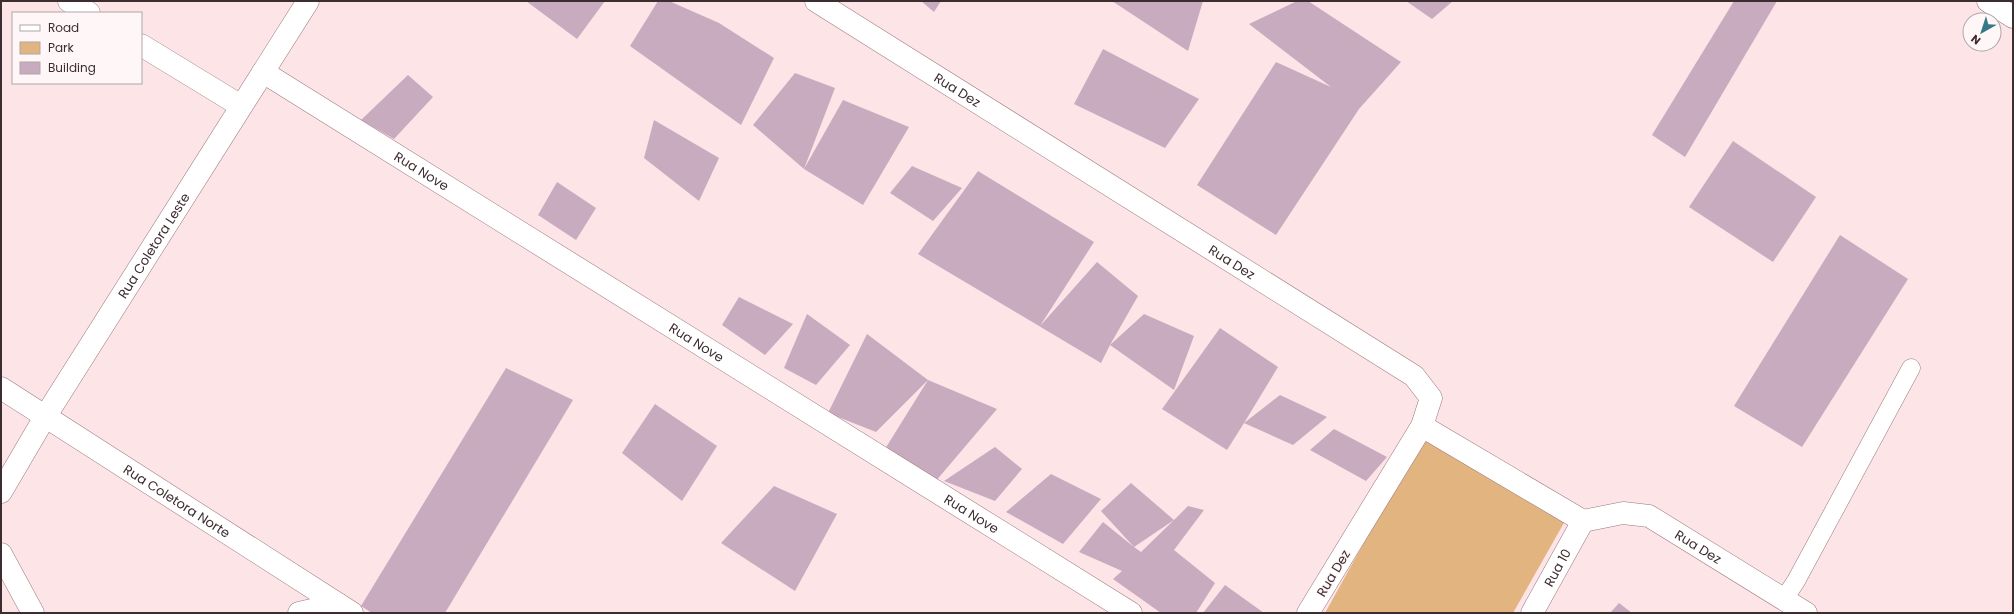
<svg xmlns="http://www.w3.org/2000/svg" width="2014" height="614" font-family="Poppins,sans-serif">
	<rect width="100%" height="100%" fill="#fce4e7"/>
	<polygon fill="#e2b480" points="1422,438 1565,521 1513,613 1325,613"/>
	<g fill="#c9abbf" fill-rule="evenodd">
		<polygon points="526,1 605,1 577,39"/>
		<polygon points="658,1 669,1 719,23 774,58 741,125 630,46"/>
		<polygon points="921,1 941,1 934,12"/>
		<polygon points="1112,1 1203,1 1188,51"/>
		<polygon points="1297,1 1308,1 1401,62 1359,109 1276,235 1197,185 1276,62 1331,87 1249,24"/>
		<polygon points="1406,1 1453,1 1432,19"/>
		<polygon points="1734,1 1777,1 1685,157 1652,135"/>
		<polygon points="1103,49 1199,99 1165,148 1074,104"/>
		<polygon points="795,73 835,88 804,169 843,100 909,127 863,205 804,169 753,125"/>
		<polygon points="408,75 433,97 394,139 361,120"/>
		<polygon points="654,120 719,158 699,201 644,158"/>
		<polygon points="1733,141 1816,197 1773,262 1689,207"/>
		<polygon points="912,166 962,188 933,221 890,193"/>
		<polygon points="978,171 1094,242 1040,326 1097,262 1138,296 1110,345 1144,314 1194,336 1174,390 1110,345 1101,363 918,254"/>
		<polygon points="557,182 596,208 576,240 538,215"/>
		<polygon points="1840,235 1908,279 1802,447 1734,406"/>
		<polygon points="739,297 793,324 765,355 722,325"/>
		<polygon points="807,314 850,345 816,385 784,368"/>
		<polygon points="1220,328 1278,367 1244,423 1280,395 1327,417 1293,445 1244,423 1227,450 1162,409"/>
		<polygon points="867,334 928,380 997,409 935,482 885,449 928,380 876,432 828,413"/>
		<polygon points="506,368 573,400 445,613 372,613 361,606"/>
		<polygon points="655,404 717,446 682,501 622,453"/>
		<polygon points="1334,429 1387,457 1366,481 1310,450"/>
		<polygon points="995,447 1022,469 995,501 944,481"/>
		<polygon points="1051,474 1101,499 1063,544 1006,512"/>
		<path d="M 1131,483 L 1174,520 L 1188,506 L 1204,510 L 1174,550 L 1215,583 L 1196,613 L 1161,613 L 1113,579 L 1122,571 L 1079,552 L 1103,522 L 1134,547 L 1101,511 ZM 1174,520 L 1141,552 L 1134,547 Z"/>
		<polygon points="774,486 837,514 795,591 721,543"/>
		<polygon points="1225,585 1264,613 1203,613"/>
		<polygon points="1619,603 1632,613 1610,613"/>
	</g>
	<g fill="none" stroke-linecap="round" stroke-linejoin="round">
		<defs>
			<polyline id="lane" points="1784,599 1796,581 1911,368"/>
			<g id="street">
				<polyline points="69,1 89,13"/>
				<path id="s1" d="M 816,1 L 1414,376 L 1431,398 L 1422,426 L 1308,613"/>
				<polyline points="1988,1 2013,17"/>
				<polyline points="141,45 241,106"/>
				<path id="s2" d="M 263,72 L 1131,613"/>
				<path id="s3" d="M 1,388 L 352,613"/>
				<polyline points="1422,426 1583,521"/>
				<path id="s4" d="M 1,492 L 45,417 L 308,1"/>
				<path id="s5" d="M 1583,521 L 1623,513 L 1649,516 L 1806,613"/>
				<polyline points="1,554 33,613"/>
				<polyline points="299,613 338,604"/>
				<path id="s6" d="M 1532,613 L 1583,521"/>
			</g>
		</defs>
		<use href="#lane" stroke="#9b787d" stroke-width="19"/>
		<use href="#street" stroke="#9b787d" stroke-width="23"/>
		<use href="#lane" stroke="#fff" stroke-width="18"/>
		<use href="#street" stroke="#fff" stroke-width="22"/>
	</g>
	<g text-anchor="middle" stroke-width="3" stroke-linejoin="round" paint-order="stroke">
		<g font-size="13" fill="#3c2d30" stroke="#fef6f7">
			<text dy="5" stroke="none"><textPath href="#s1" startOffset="167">Rua Dez</textPath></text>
			<text dy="5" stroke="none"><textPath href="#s2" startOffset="187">Rua Nove</textPath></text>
			<text dy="5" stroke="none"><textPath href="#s4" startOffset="290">Rua Coletora Leste</textPath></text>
			<text dy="5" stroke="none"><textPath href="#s1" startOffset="491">Rua Dez</textPath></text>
			<text dy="5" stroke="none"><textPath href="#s2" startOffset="511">Rua Nove</textPath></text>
			<text dy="5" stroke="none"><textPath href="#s3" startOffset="209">Rua Coletora Norte</textPath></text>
			<text dy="5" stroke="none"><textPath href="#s2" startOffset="835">Rua Nove</textPath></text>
			<text dy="5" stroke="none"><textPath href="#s5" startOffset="125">Rua Dez</textPath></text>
			<text dy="5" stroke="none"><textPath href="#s6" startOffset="52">Rua 10</textPath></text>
			<text transform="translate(1333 573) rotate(-59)" y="5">Rua Dez</text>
		</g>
	</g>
	<rect width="2014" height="614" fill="none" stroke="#3c2d30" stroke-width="4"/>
	<rect x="12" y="12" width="130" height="72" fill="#fef6f7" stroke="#b0a6a7"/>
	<rect x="20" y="25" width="20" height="6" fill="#ffffff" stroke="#b0a6a7"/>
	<text x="48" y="32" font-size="12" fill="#3c2d30">Road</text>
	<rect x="20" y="42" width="20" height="12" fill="#e2b480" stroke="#b0a6a7"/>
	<text x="48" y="52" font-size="12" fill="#3c2d30">Park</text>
	<rect x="20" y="62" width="20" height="12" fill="#c9abbf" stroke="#b0a6a7"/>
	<text x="48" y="72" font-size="12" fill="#3c2d30">Building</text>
	<g transform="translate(1982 32) rotate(219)"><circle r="19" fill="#fef6f7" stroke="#b0a6a7"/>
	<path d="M0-3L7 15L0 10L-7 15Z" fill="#357988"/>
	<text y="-6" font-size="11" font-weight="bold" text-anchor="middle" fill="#3c2d30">N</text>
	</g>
</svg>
